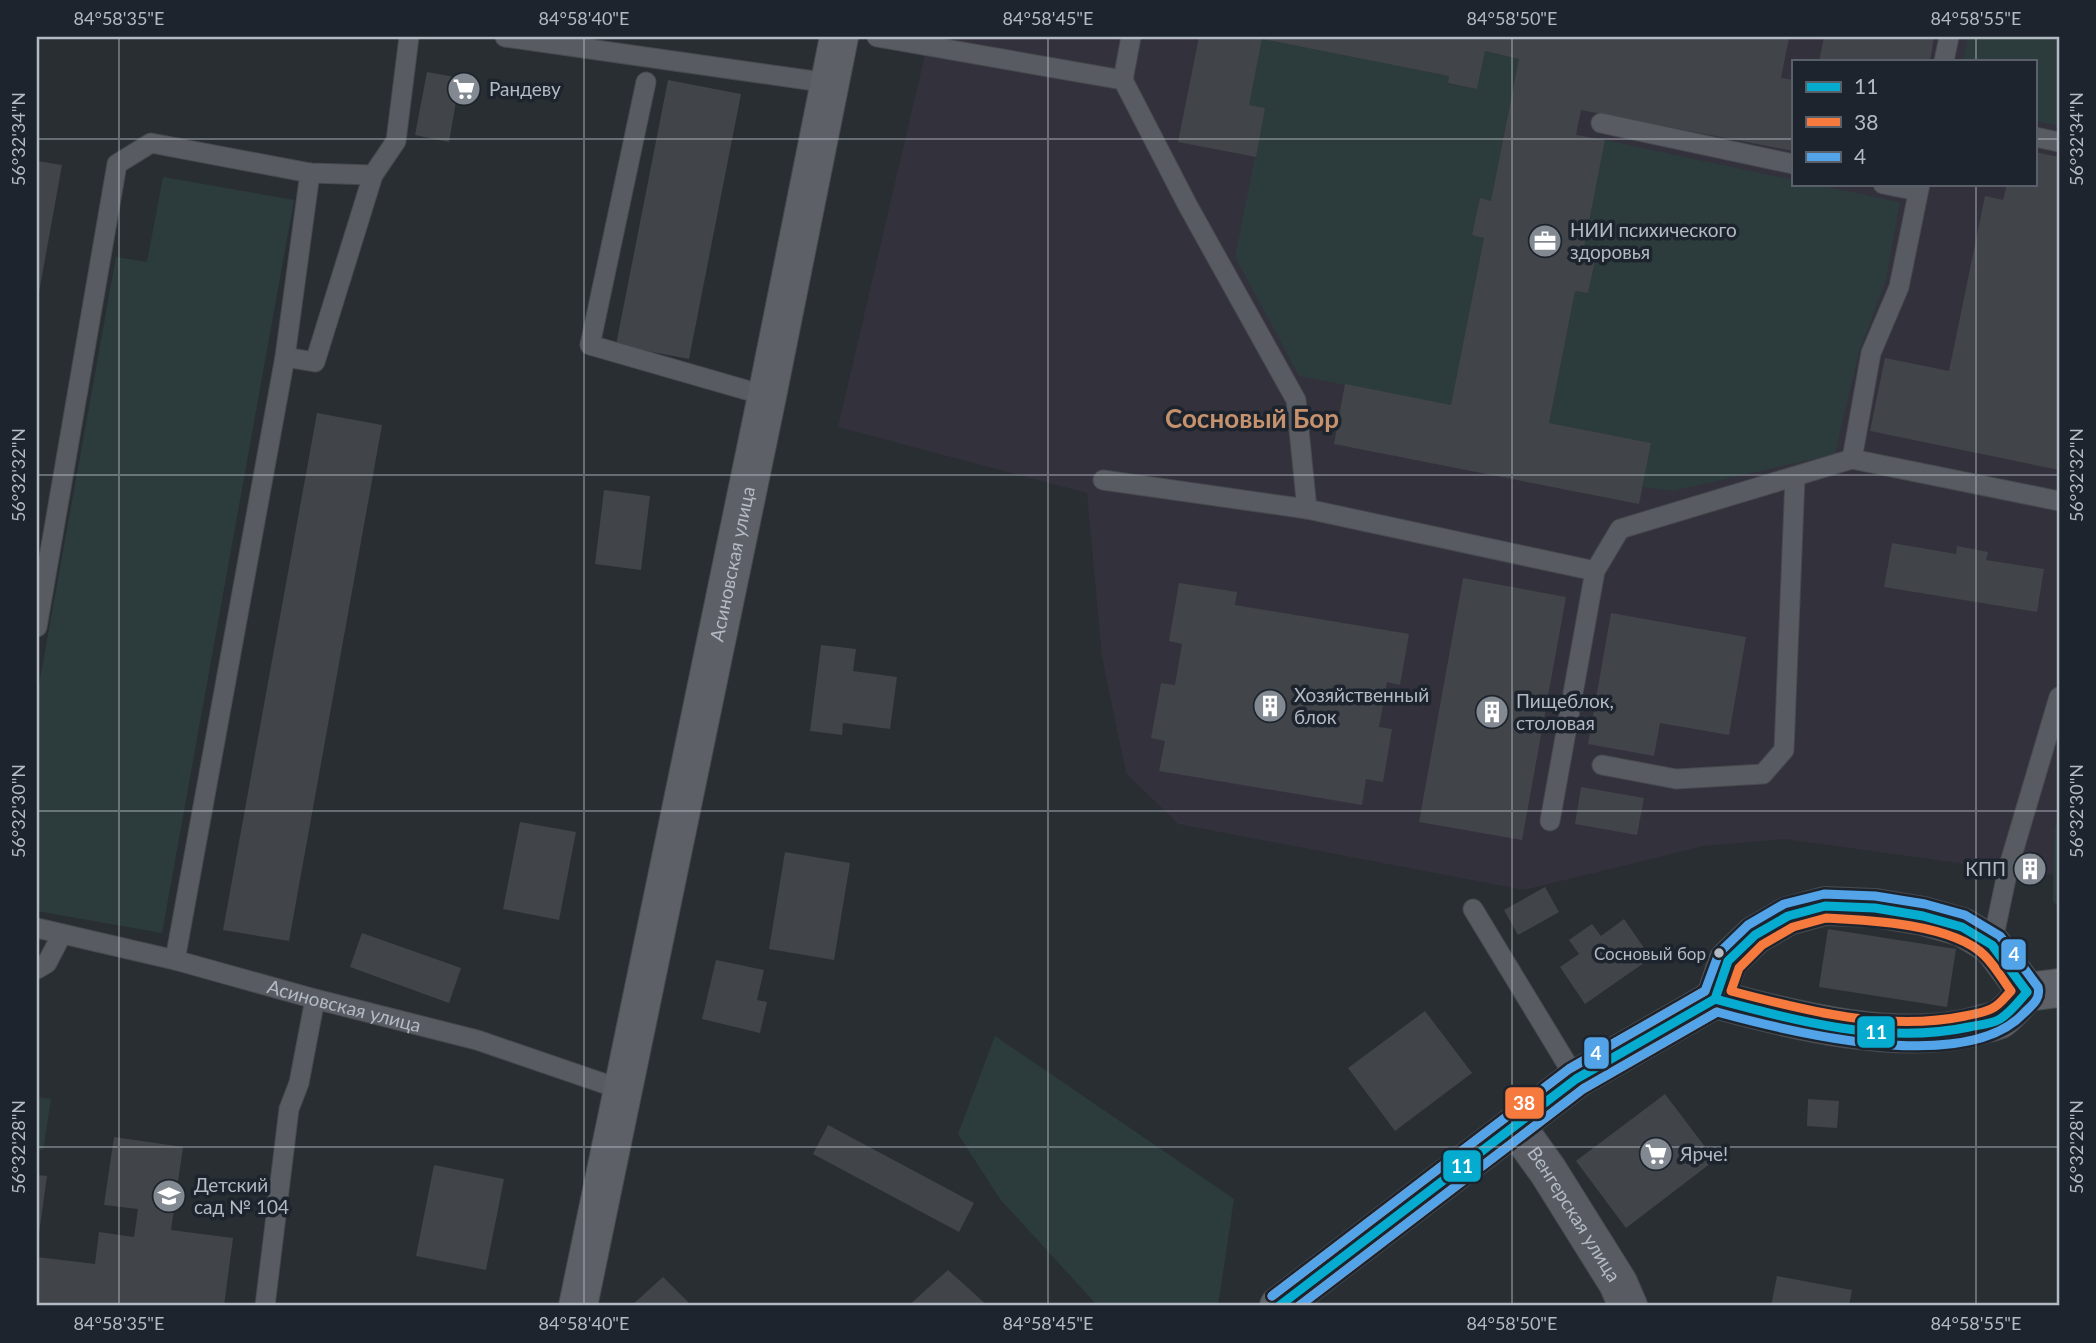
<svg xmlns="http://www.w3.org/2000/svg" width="2096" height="1343" font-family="Lato,sans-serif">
	<rect width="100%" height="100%" fill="#292e33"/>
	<path fill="#33313c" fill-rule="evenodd" d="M 929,37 L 2059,37 L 2059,875 L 2037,874 L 1785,839 L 1704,846 L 1524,890 L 1178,824 L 1126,773 L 1102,657 L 1087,493 L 838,427 ZM 1793,61 L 2035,61 L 2035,184 L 1793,184 Z"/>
	<g fill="#2c3c3d">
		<polygon points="1968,37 2059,37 2059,126 2035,121 2035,61 1963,61"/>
		<polygon points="1262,39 1449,76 1448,84 1477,89 1485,51 1519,59 1491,201 1480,199 1472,235 1484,238 1451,405 1299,376 1235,257 1265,108 1249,105"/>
		<polygon points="1605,140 1793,180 1793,184 1812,184 1900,202 1886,280 1859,352 1835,454 1673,491 1642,487 1651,443 1549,423 1575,291 1588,293 1595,260 1582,257"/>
		<polygon points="163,177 294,200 162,933 37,911 37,696 116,257 147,262"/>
		<polygon points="2059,813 2059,907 2053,901 2054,830"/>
		<polygon points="995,1036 1234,1199 1218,1306 1098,1306 1000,1199 958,1134"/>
		<polygon points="37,1097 51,1099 43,1150 37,1149"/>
	</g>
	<g fill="#41454a">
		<polygon points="1199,37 1789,38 1781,78 1793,80 1793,151 1581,110 1576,135 1605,140 1582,257 1595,260 1588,293 1575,291 1549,423 1651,443 1639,504 1334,444 1345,384 1451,405 1484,238 1472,235 1480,198 1491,201 1519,59 1485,51 1477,89 1448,83 1449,76 1262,39 1249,105 1265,108 1256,157 1178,142"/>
		<polygon points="1824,37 1934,37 1930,61 1819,61"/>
		<polygon points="427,72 460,78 449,142 415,135"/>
		<polygon points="668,80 741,94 689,359 616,345"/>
		<polygon points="2035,152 2059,157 2059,470 1870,431 1885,358 1949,371 1985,196 2003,200 2007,184 2035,184"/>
		<polygon points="37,161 62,165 38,298 37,298"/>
		<polygon points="317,413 382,425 289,941 223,930"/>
		<polygon points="604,490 650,496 641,570 595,564"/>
		<polygon points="1892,543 1956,554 1957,546 1988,552 1986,560 2044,569 2037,612 1884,587"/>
		<polygon points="1463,578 1566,597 1522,840 1419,822"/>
		<polygon points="1179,583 1237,592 1235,605 1409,634 1400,685 1387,682 1379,727 1392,729 1383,782 1366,779 1362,805 1159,771 1165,741 1151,738 1161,683 1175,685 1182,644 1169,641"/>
		<polygon points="1611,613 1746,637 1729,735 1660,723 1654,756 1588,744"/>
		<polygon points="821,645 856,649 853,671 897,677 890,729 843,723 842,735 810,731"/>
		<polygon points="1581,787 1644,798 1637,835 1575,824"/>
		<polygon points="520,822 576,832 559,920 503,909"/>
		<polygon points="785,852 850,863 834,960 769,949"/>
		<polygon points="2024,863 2038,865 2036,880 2021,878"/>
		<polygon points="1545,887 1559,912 1518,935 1504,910"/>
		<polygon points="1624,919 1651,958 1585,1004 1560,967 1579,954 1569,940 1592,924 1601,936"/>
		<polygon points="1828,929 1956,949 1947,1007 1819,987"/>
		<polygon points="362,933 461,968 449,1003 350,967"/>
		<polygon points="716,960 764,970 757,1000 767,1002 760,1033 702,1019"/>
		<polygon points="1425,1011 1472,1073 1395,1131 1348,1068"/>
		<polygon points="1665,1094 1715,1160 1626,1228 1576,1161"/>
		<polygon points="1808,1099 1839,1101 1837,1128 1807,1126"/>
		<polygon points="828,1125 974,1203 959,1232 813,1154"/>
		<polygon points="114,1137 183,1147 171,1230 233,1238 224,1306 37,1306 37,1257 95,1264 99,1232 134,1237 138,1209 104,1205"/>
		<polygon points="434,1165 504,1179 486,1270 416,1256"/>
		<polygon points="37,1175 47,1176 38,1241 37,1241"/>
		<polygon points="948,1270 988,1306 908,1306"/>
		<polygon points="1777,1276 1852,1290 1849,1306 1771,1306"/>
		<polygon points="663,1277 692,1306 631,1306"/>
	</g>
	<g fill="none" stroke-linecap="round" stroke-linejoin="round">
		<defs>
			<g id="lane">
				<polyline points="505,37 829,83"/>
				<polyline points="877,37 1123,80"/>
				<polyline points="1131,37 1123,80 1188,206 1296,400 1307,509"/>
				<polyline points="1944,61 1949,37"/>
				<polyline points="646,82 590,345 767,396"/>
				<polyline points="1601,123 1793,164"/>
				<polyline points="2035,137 2059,142"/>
				<polyline points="1883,184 1918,191"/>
				<polyline points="285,357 310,173"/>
				<polyline points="1852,459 1871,353 1899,287 1920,184"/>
				<polyline points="1103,480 1307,509 1595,571 1620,529 1852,459 2059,501"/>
				<polyline points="37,627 117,164 151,143 310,173 373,175"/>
				<polyline points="1602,765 1676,779 1763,774 1784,750 1795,477"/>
				<polyline points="1550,821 1595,571"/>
				<polyline points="1473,909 1576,1079"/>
				<path id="s1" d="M 37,928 L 175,960 L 315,999 L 477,1040 L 623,1090"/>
				<polyline points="1992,945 2008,869 2059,697"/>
				<polyline points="175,960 285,357 315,362 373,175 396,141 409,37"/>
				<polyline points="37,969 47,963 62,934"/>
				<polyline points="265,1306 289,1109 299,1083 315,999"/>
			</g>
			<g id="street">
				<path id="s2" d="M 1515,1125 L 1548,1171 L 1618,1283 L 1628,1306"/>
			</g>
			<g id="secondary">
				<polyline points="2027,992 2059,988"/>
				<path d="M 1715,999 C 1791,1020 1903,1048 1980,1025 C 1986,1023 1995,1022 2000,1019 C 2010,1012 2019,1000 2027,992"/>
				<path id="s3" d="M 578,1306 L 767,396 L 839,37"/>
				<polyline points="1279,1306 1576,1079 1715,999 1728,961 1755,935 1788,916 1825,906 1875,908 1923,916 1962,927 1992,945 2027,992"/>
			</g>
		</defs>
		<use href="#lane" stroke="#464a4e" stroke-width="21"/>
		<use href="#street" stroke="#464a4e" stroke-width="40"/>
		<use href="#secondary" stroke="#464a4e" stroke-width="40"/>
		<use href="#lane" stroke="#585c62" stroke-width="19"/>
		<use href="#street" stroke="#585c62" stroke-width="38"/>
		<use href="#secondary" stroke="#5d6066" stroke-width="38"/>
		<defs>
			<g id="bus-1">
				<path d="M 1715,999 C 1797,1021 1885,1045 1969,1027 C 1979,1025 1992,1024 2000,1019 C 2011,1012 2019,1001 2027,992"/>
				<polyline points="1279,1306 1576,1079 1715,999 1728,961 1755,935 1788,916 1825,906 1875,908 1923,916 1962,927 1992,945 2027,992"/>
			</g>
			<g id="bus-2">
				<path d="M 1826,918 C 1869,920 1954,924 1985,956 C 1995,966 2003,980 2011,991 C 2005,997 1999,1006 1991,1009 C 1983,1013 1974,1014 1965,1016 C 1888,1032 1806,1011 1731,991 L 1739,968 L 1762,945 L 1793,927 Z"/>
				<polyline points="1272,1296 1569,1069 1705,991"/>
				<polyline points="1299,1306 1583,1089 1717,1012"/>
			</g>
			<path id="bus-3" d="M 1272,1296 L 1569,1069 L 1705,991 L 1719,953 L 1748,925 L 1784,904 L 1824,894 L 1875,896 L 1925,904 L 1965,915 L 2000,936 L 2038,987 C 2041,999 2032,1005 2024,1013 C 1966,1076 1790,1032 1717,1012 L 1583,1089 L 1299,1306"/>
		</defs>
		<use href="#bus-1" stroke="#1d242d" stroke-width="14"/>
		<use href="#bus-2" stroke="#1d242d" stroke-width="14"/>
		<use href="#bus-3" stroke="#1d242d" stroke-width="14"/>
		<use href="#bus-1" stroke="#06acd0" stroke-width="9"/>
		<use href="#bus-2" stroke="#f6793e" stroke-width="9"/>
		<use href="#bus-3" stroke="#53a3e8" stroke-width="9"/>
	</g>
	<path fill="none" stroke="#b3bac4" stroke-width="2" stroke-opacity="0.45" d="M 119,37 L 119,1306M 584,37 L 584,1306M 1048,37 L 1048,1306M 1512,37 L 1512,1306M 1976,37 L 1976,61M 37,139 L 1793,139M 2035,139 L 2059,139M 1976,184 L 1976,1306M 37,475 L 2059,475M 37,811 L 2059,811M 37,1147 L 2059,1147"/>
	<defs>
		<symbol id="supermarket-disc" viewBox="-11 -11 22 22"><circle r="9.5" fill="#838991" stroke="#1d242d"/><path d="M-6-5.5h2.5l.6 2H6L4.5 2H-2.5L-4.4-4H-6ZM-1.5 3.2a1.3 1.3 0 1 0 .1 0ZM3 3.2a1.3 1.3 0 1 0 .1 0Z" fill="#fff"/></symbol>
		<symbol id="office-disc" viewBox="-11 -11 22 22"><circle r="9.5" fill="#838991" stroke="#1d242d"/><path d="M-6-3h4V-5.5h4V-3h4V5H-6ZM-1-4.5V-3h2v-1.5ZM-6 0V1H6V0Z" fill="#fff"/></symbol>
		<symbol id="building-disc" viewBox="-11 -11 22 22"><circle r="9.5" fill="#838991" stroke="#1d242d"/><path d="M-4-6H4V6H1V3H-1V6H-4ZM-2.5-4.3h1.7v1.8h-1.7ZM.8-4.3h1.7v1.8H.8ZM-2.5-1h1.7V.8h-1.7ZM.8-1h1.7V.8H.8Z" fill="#fff"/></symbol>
		<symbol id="school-disc" viewBox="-11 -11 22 22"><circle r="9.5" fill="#838991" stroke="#1d242d"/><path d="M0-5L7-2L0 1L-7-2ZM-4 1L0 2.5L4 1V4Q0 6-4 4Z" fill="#fff"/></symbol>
	</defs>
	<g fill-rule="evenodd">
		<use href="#supermarket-disc" x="445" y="70" width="38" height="38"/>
		<use href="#office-disc" x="1526" y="222" width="38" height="38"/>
		<use href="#building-disc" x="1251" y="687" width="38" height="38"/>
		<use href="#building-disc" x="1473" y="693" width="38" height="38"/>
		<use href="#building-disc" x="2011" y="850" width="38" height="38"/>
		<use href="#supermarket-disc" x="1637" y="1135" width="38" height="38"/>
		<use href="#school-disc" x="150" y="1177" width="38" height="38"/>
	</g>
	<circle fill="#b3bac4" stroke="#1d242d" stroke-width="2.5" cx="1719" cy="953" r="6"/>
	<g text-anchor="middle" stroke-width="7" stroke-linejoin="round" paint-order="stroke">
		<g font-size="17" fill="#b3bac4" stroke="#1d242d" text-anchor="end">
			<text x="1706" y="960">Сосновый бор</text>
		</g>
		<g font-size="19" fill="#b3bac4" stroke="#1d242d" text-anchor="start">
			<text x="489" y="96">Рандеву</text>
			<text x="1570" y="237">НИИ психического<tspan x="1570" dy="22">здоровья</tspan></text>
			<text x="1294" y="702">Хозяйственный<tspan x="1294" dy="22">блок</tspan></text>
			<text x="1516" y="708">Пищеблок,<tspan x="1516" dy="22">столовая</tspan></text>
			<text x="2006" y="876" text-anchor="end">КПП</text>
			<text x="1680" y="1161">Ярче!</text>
			<text x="194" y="1192">Детский<tspan x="194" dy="22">сад № 104</tspan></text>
		</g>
		<g font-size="19" fill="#b3bac4" stroke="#1d242d">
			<text dy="7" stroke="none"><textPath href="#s3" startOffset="758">Асиновская улица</textPath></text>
			<text dy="7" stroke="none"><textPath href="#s1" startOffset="317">Асиновская улица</textPath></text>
			<text dy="7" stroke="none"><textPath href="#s2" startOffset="107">Венгерская улица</textPath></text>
		</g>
		<g font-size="26" font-weight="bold" fill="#c5926d" stroke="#1d242d">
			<text x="1252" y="428">Сосновый Бор</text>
		</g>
	</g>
	<g stroke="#1d242d" stroke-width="2.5">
		<rect x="2000" y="938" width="27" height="33" rx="7" fill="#53a3e8"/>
		<rect x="1856" y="1015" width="40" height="34" rx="7" fill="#06acd0"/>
		<rect x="1583" y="1036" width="27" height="34" rx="7" fill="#53a3e8"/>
		<rect x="1504" y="1086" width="41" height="34" rx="7" fill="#f6793e"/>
		<rect x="1442" y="1149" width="40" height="34" rx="7" fill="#06acd0"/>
	</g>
	<g font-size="19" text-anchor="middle" font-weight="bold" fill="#fff">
		<text x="2014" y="961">4</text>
		<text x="1876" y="1039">11</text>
		<text x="1596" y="1060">4</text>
		<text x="1524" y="1110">38</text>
		<text x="1462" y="1173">11</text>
	</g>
	<rect width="2096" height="1343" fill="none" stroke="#1d242d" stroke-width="77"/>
	<rect x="1792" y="60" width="245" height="126" fill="#1d242d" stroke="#596069" stroke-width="2"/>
	<rect x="1806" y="82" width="35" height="10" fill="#06acd0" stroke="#596069" stroke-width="2"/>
	<text x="1854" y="94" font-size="21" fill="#b3bac4">11</text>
	<rect x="1806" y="117" width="35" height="10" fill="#f6793e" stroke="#596069" stroke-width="2"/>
	<text x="1854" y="130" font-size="21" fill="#b3bac4">38</text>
	<rect x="1806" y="152" width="35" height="10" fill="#53a3e8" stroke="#596069" stroke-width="2"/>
	<text x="1854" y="164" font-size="21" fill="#b3bac4">4</text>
	<rect x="38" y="38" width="2020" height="1266" fill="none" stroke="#b3bac4" stroke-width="2.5"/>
	<g font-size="18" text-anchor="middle" fill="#b3bac4">
		<text x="119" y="25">84°58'35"E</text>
		<text x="584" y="25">84°58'40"E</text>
		<text x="1048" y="25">84°58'45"E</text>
		<text x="1512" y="25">84°58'50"E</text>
		<text x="1976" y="25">84°58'55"E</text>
		<text transform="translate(19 139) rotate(-90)" y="6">56°32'34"N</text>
		<text transform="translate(2077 139) rotate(-90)" y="6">56°32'34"N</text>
		<text transform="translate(19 475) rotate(-90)" y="6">56°32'32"N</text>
		<text transform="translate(2077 475) rotate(-90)" y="6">56°32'32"N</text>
		<text transform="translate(19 811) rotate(-90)" y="6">56°32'30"N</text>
		<text transform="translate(2077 811) rotate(-90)" y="6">56°32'30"N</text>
		<text transform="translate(19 1147) rotate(-90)" y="6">56°32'28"N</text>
		<text transform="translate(2077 1147) rotate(-90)" y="6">56°32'28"N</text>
		<text x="119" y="1330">84°58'35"E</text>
		<text x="584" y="1330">84°58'40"E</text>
		<text x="1048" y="1330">84°58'45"E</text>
		<text x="1512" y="1330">84°58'50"E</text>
		<text x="1976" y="1330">84°58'55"E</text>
	</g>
</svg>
